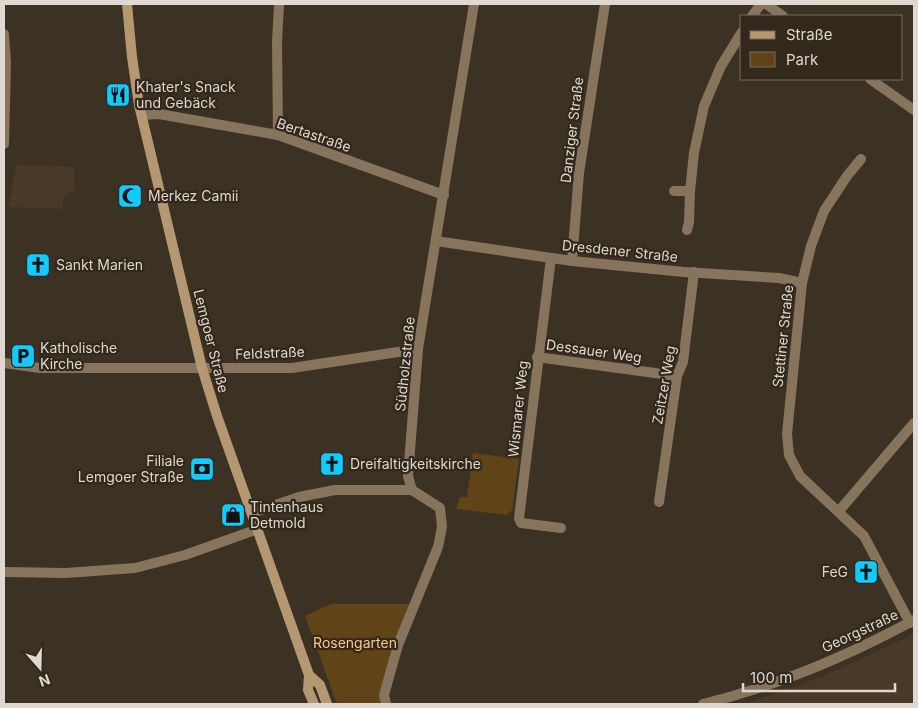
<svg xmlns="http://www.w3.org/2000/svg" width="918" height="708" font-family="Inter,sans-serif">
	<rect width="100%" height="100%" fill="#3c3224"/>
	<g fill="#483a27">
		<polygon points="16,165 74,167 74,190 63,197 63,209 9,207"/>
		<polygon points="914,634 914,704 745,704 824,676"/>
	</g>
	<g fill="#614318">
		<polygon points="473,453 519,459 512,510 507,515 456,509 460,497 467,497"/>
		<polygon points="331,604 409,604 383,681 383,704 337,704 305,616"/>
	</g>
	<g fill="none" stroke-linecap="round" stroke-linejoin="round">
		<g stroke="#87745d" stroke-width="10">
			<polyline points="752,16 761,4"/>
			<polyline points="4,34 6,62 4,144"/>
			<polyline points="142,115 159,114 278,135 444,195"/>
			<polyline points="278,135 277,42 279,4"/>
			<polyline points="861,159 847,176 824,211 811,246 802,283 787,434 789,455 800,476 864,536 910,623"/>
			<polyline points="674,191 690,191"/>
			<polyline points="687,230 689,222 690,191 694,153 704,106 721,66 742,32"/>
			<polyline points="436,241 572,261 684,272 779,278 802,283"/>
			<polyline points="551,258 519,518 521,523 561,528"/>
			<polyline points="572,261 579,173 605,4"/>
			<polyline points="537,357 677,376"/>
			<polyline points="4,363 40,368 292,368 418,349"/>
			<polyline points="659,502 677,376 683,362 694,272"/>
			<polyline points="839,511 914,423"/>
			<polyline points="252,513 299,497 335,490 412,490"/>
			<polyline points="4,572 66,573 135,568 185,555 258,529"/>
			<polyline points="386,704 384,695 398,645 438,547 442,527 440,508 412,490 408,476 418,349 474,4"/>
		</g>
		<g stroke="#87745d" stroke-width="10">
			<polyline points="766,4 783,16"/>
			<polyline points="870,79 914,110"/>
			<path d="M 703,704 C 776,686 848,656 914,620"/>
		</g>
		<g stroke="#b59872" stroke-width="10">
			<polyline points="127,4 132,57 139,105 202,368 217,416 309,675 308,690 314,704"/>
			<polyline points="309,675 320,685 327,704"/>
		</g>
	</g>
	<defs>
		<symbol id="restaurant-square" viewBox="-11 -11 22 22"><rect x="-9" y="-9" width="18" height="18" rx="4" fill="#12cafb" stroke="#32281b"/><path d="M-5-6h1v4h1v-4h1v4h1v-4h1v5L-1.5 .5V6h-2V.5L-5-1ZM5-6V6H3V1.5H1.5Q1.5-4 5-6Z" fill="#111"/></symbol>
		<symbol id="mosque-square" viewBox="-11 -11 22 22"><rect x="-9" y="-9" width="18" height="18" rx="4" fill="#12cafb" stroke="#32281b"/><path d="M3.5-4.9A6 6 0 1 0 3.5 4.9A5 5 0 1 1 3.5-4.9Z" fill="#111"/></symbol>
		<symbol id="church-square" viewBox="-11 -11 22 22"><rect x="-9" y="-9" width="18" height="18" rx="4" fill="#12cafb" stroke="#32281b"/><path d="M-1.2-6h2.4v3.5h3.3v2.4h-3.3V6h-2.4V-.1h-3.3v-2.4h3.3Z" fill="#111"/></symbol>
		<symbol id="parking-square" viewBox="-11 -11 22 22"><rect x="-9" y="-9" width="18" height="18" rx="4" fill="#12cafb" stroke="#32281b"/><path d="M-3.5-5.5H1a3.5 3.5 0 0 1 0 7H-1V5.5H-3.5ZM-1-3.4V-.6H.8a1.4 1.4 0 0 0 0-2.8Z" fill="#111"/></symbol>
		<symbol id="bank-square" viewBox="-11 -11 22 22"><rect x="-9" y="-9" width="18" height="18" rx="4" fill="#12cafb" stroke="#32281b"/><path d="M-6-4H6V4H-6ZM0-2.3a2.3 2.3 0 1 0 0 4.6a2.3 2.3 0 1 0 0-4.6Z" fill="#111"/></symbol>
		<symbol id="shop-square" viewBox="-11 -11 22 22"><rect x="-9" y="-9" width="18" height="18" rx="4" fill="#12cafb" stroke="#32281b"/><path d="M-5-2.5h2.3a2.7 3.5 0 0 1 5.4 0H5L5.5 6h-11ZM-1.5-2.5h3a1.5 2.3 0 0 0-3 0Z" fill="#111"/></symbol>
	</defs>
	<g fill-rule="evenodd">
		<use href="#restaurant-square" x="104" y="81" width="28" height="28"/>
		<use href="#mosque-square" x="116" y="182" width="28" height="28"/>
		<use href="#church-square" x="24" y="251" width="28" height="28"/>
		<use href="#parking-square" x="9" y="342" width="28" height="28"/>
		<use href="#church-square" x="318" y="450" width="28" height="28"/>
		<use href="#bank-square" x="188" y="455" width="28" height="28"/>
		<use href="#shop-square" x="219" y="501" width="28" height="28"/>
		<use href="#church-square" x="852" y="558" width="28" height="28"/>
	</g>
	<g text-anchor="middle" stroke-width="4.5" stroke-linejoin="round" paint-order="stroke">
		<g font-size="14" fill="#dfd8d0" stroke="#32281b" text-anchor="start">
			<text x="136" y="92">Khater's Snack<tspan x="136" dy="16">und Gebäck</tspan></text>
			<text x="148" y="201">Merkez Camii</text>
			<text x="56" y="270">Sankt Marien</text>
			<text x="40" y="353">Katholische<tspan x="40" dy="16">Kirche</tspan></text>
			<text x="184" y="466" text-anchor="end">Filiale<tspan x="184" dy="16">Lemgoer Straße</tspan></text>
			<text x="350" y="469">Dreifaltigkeitskirche</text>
			<text x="250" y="512">Tintenhaus<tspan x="250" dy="16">Detmold</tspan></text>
			<text x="848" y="577" text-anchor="end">FeG</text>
		</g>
		<g font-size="14" fill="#dfd8d0" stroke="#32281b">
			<text transform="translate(572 130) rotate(-83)" y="5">Danziger Straße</text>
			<text transform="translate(314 135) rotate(19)" y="5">Bertastraße</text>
			<text transform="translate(620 251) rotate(6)" y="5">Dresdener Straße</text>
			<text transform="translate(783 336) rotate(-84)" y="5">Stettiner Straße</text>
			<text transform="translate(211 341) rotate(76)" y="5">Lemgoer Straße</text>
			<text transform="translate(594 351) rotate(8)" y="5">Dessauer Weg</text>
			<text transform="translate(270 353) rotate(-2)" y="5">Feldstraße</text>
			<text transform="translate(405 364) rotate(-84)" y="5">Südholzstraße</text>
			<text transform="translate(664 385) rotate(-80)" y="5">Zeitzer Weg</text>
			<text transform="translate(518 409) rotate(-84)" y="5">Wismarer Weg</text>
			<text transform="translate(860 631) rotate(-25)" y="5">Georgstraße</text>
		</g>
		<g font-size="14" fill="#fac989" stroke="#32281b">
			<text x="355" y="648">Rosengarten</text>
		</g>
	</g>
	<rect width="918" height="708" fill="none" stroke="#dfd8d0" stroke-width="10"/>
	<rect x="740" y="15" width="162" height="65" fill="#32281b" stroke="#776e63"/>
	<rect x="750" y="31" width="25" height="8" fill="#b59872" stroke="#776e63"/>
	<text x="786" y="40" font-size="15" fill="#dfd8d0">Straße</text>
	<rect x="750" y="52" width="25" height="15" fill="#614318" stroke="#776e63"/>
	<text x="786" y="65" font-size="15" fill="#dfd8d0">Park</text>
	<g transform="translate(40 668) rotate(160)" stroke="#32281b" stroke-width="4" paint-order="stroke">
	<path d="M0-4L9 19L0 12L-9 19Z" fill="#dfd8d0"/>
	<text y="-8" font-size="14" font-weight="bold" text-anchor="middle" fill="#dfd8d0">N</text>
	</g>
	<path d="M743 683v8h152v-8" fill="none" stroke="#dfd8d0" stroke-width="2.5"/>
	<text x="750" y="683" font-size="15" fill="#dfd8d0" stroke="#32281b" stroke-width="4" paint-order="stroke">100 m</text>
</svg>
